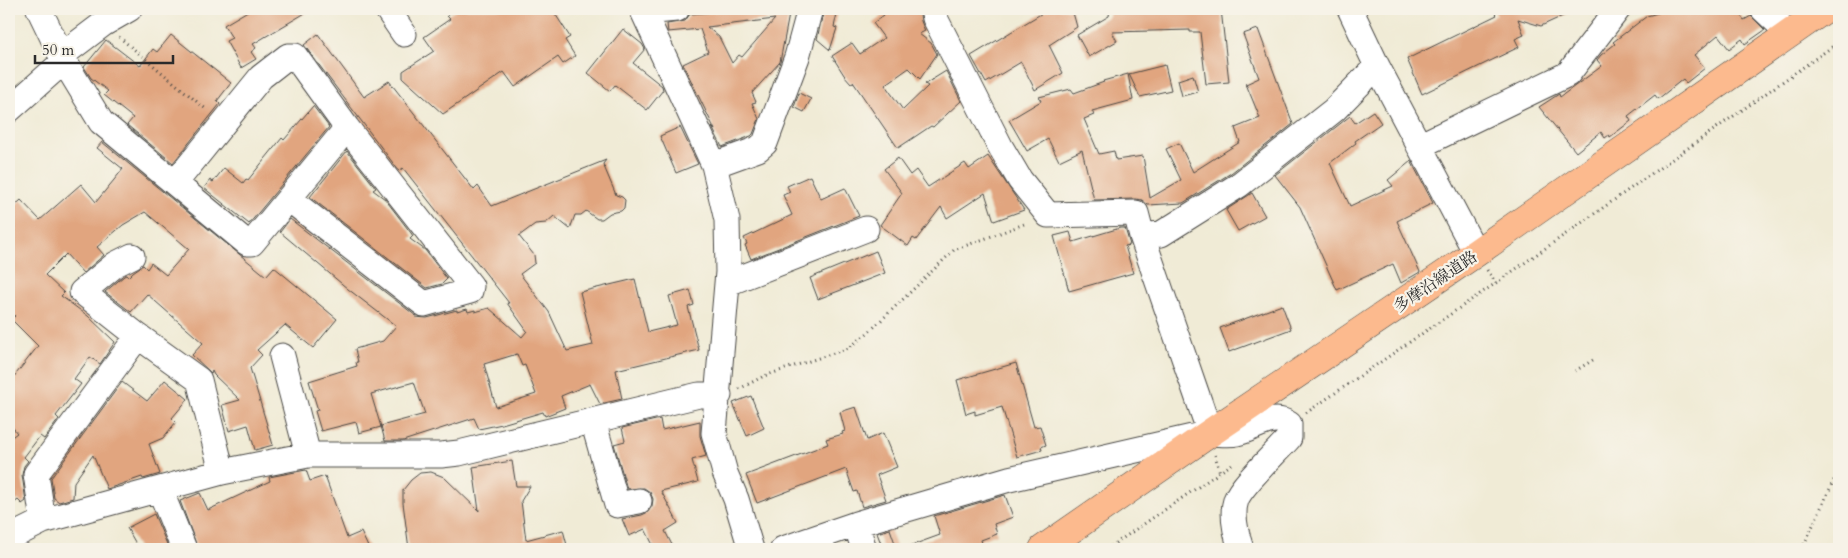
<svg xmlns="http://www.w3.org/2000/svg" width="1848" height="558" font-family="Cardo,'Noto Serif JP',serif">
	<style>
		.building { fill: #e1a57f; fill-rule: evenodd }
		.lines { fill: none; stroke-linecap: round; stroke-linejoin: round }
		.minor-casing { stroke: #494845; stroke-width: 27 }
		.major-casing { stroke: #494845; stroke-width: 29 }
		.path { stroke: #494845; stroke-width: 3; stroke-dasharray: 1 4; stroke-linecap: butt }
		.minor { stroke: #fff; stroke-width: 25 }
		.major { stroke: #fcba8e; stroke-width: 28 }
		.labels { text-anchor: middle; stroke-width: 4.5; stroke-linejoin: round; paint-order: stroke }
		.street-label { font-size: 16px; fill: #2b2b2b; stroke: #f7f3e8 }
	</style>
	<rect width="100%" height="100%" fill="#f7f3e8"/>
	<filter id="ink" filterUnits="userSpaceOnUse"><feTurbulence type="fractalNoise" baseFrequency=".02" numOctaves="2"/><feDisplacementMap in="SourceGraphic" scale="10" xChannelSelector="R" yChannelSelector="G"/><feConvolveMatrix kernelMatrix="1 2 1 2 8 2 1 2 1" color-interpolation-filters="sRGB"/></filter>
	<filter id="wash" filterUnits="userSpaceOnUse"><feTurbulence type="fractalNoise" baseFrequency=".0096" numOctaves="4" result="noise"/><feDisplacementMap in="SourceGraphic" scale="20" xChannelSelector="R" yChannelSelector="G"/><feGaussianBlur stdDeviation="1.12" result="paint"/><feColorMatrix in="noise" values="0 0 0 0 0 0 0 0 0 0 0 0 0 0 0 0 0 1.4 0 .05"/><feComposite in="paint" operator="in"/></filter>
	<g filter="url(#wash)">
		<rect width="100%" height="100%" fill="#f0ebd6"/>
		<g id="blocks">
			<path class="building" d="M251 9H312L253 44 256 48 251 52 256 59 241 68 226 41 232 38 224 25Z
				M457 9H552L570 37 565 40 575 56 563 64 558 57 515 87 504 72 443 114 403 78V71L434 51 424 37 450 19 447 16Z
				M716 9H777V17L784 9H790L780 62 752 93 756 102 752 103 759 119 753 134 751 136 722 147 712 127 715 130 683 64 708 52 700 29 668 32 667 24 685 21 690 14 716 12ZM775 19 742 57 739 55 732 63 719 37 707 27Z
				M824 9H838L834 27 837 28 830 50 817 39Z
				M880 9H919L921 21 925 31 919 34 931 43 937 54 920 79 909 68 885 85 903 110 928 86 925 84 946 71 961 101 933 127 931 126 898 148 853 82 851 83 844 75 832 56 852 43 860 54 884 38 873 23 884 15Z
				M1049 9H1072L1077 27 1049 45 1063 73 1035 90 1021 62 986 83 971 56Z
				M1110 9H1221L1229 82 1206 84 1200 32H1190V30L1112 32 1117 41 1089 57 1077 35 1109 16Z
				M1495 9H1578L1541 26 1518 19 1524 35 1515 39 1519 47 1422 94 1407 59 1497 15 1495 13Z
				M1672 9H1736L1744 20 1751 16 1765 30 1745 44 1742 39 1729 49 1718 35 1694 55 1705 68 1686 83 1683 79 1658 99 1655 95 1628 116 1631 121 1610 137 1609 135 1605 138 1601 132 1576 152 1539 107 1559 94 1560 97 1602 66 1597 60 1601 55 1615 44 1613 42 1647 16Z
				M623 29 642 44 645 49 633 63 662 86 663 90 647 110 615 85 610 91 588 73Z
				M1258 29 1293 124 1231 173 1183 203 1148 205 1142 200 1136 199 1094 200 1082 150 1059 161 1048 139 1027 151 1009 120 1041 101 1039 97 1071 89 1074 93 1104 82 1103 81 1128 74 1133 100 1092 111 1094 115 1084 119 1099 154 1114 151 1116 160 1143 156 1150 198 1181 180 1166 149 1179 143 1193 172 1240 142 1235 128 1260 118 1246 84 1259 78 1243 34Z
				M318 34 364 97 389 81 474 190 478 186 492 206 606 160 603 164 616 195 622 197 625 200 624 208 621 211 610 213 602 219H597L586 211 581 215H575L570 229 554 216 546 223 535 224 519 236 534 255 535 263 520 274 549 312 567 351 593 345 580 292 635 279 648 332 677 325 669 296 690 290 694 305 688 307 699 350 616 370 622 399 600 404 590 384 561 396 565 408 545 416 543 412 502 424 479 429 474 418 403 441H385L381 426 425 414 414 382 371 394 381 427 359 433 356 422 321 431 315 411 318 410 309 381 357 366 356 362H358L355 349 383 341 396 326 348 289 280 232 290 219 416 316 415 317 427 318 457 310V312L467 309 468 312 475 310V312L489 308 522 337 527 331 507 303H509L403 168 399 171 304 45ZM517 354 522 366 525 365 536 394 496 407 484 364Z
				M171 35 231 83 217 101 220 104 173 163 127 125 133 118 104 95 108 91 91 78 84 67 106 40 140 66 153 49 157 52Z
				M1165 65 1171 90 1140 97 1129 74Z
				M1193 75 1198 92 1182 96 1178 80Z
				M799 93 811 99 804 112 794 107Z
				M313 106 329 127 249 224 204 188 210 180 213 182 224 168 243 183 246 179 248 180 282 138 284 140Z
				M1373 111 1381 123 1355 141 1356 143 1330 163 1350 206 1393 186 1388 180 1411 161 1433 203 1397 221 1420 272 1401 283 1393 264 1337 290 1300 207 1275 175 1350 116 1355 123Z
				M680 127 698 164 676 173 660 136Z
				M102 142 266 276 274 267 337 319 313 348 285 325 257 350 262 355 250 368 273 445 255 450 248 425 229 431 222 405 240 400 214 375 212 371 211 373 192 355 203 343 147 294 131 312 105 292 124 276 126 275 128 277 133 272 143 265 147 269 151 263 166 275 189 249 145 212 123 225 97 247 104 255 83 273 66 254 45 275 64 293 61 296 88 316 115 342 100 364 90 357 74 379 81 384 56 416 59 419 44 439 40 436 24 457 28 461 24 466 22 475 26 501 22 504 18 500 9 507V439L17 433 9 423V383L38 346 11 319 15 316 9 310V211L21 200 40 220 81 184 96 202 123 169 97 148Z
				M347 151 376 188 373 190 385 199 411 233 413 236 410 239 425 250 447 279 442 284 427 288 310 197Z
				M988 156 1024 210 994 221 985 193 947 218 941 207 916 240 913 238 908 246 880 225 902 193 884 169 898 158 910 175 916 170 928 187 965 163 969 169Z
				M810 176 821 199 845 188 859 216 751 259 745 245 747 244 744 238 792 215 783 195 790 192 787 186Z
				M1252 193 1265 216 1238 231 1226 210Z
				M1120 228H1125L1130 245 1125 246 1133 273 1069 291 1054 236 1070 232 1073 242Z
				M876 251 885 273 818 299 810 278Z
				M1282 305 1291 329 1229 352 1220 328Z
				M1016 363 1034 427 1040 426 1046 445 1041 447 1042 450 1017 457 1002 407 975 415V411L966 414 957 380Z
				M165 380 188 399 172 418 176 422 163 438 149 444 160 474 143 479 142 477 107 489 93 455 74 482 73 498 59 502 54 498 51 478 122 382 147 401Z
				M751 396 764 428 747 436 733 403Z
				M856 407 867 440 883 433 897 467 877 475 886 500 862 507 857 491 854 492 846 469 757 503 746 475 828 444 826 439 843 434 842 432 845 431 840 412Z
				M660 419 662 430 700 421V436L706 456 692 460 698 482 661 491 678 523 665 531 674 549H655L645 529 629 536 622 519 642 515 648 512 652 506 653 499 650 492 644 488 627 489 614 444 625 441 622 428Z
				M512 461 516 486H530L521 501 526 540 563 530 568 549H409L403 503V490L411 480 420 473 431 472 444 477 479 511 473 467Z
				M306 470 310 481 325 476 347 538 361 532 369 549H198L180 501 200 493 208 510 270 481 269 477Z
				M1005 495 1013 517 994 524 997 534 981 540 984 549H908L907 547 940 535 934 516Z
				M154 514 169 549H139L127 528Z
				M890 529 897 549H883L877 533Z"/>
		</g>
	</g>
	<g filter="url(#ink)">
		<use href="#blocks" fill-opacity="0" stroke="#494845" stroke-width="1"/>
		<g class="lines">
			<defs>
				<path id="minor" d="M39 9 64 61 101 122 247 243H252L347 128
					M387 9 404 34
					M642 9 714 165 727 220 728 272 714 433 725 473 736 499 751 549
					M933 9 935 18 1000 146 1020 180 1048 215 1136 213 1142 236 1210 433
					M1350 9 1377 66 1476 253
					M1763 9 1790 34
					M644 12 677 9
					M62 55 103 24 129 9
					M9 110 64 61
					M1419 146 1568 74 1618 9
					M714 165 758 149 765 143 797 57 810 9
					M175 183 261 77 288 56H295L347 128 471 286 470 291 424 304 289 199
					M1142 236 1161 234 1239 185 1334 110 1377 66
					M132 256 116 264 82 292 138 336 199 380 222 472
					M728 283 866 229
					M282 356 308 455
					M593 421 617 505 639 501
					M160 490 184 549
					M43 521 36 474 138 336
					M856 524 864 549
					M9 538 43 521 222 472 308 455H441L459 453 699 395H719
					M783 549 856 524 1009 479 1210 433C1218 433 1229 435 1237 433 1254 430 1272 412 1289 424V438C1277 452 1241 485 1236 500 1231 515 1236 534 1241 549"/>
				<path id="major" d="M1043 549 1210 433 1476 253 1825 9"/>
			</defs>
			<use href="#minor" class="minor-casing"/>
			<use href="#major" class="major-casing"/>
			<path class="path" d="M119 37 207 110
				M1487 270 1496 283
				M1575 371 1593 360
				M739 389 764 376 849 348 870 331 954 250 1027 223
				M1306 413 1496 283 1839 42
				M1215 455 1220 473
				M1107 549 1235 462
				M1802 549 1839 469"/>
			<use href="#minor" class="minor"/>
			<use href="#major" class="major"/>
		</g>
	</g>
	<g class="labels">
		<g class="street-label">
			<text transform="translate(1435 281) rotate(-34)" y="6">多摩沿線道路</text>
		</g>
	</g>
	<rect width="1848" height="558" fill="none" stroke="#f7f3e8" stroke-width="30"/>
	<path d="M35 55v8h138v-8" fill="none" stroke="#2b2b2b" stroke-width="2.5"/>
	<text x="42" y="55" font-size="15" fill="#2b2b2b" stroke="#f7f3e8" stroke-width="4" paint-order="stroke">50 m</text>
</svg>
